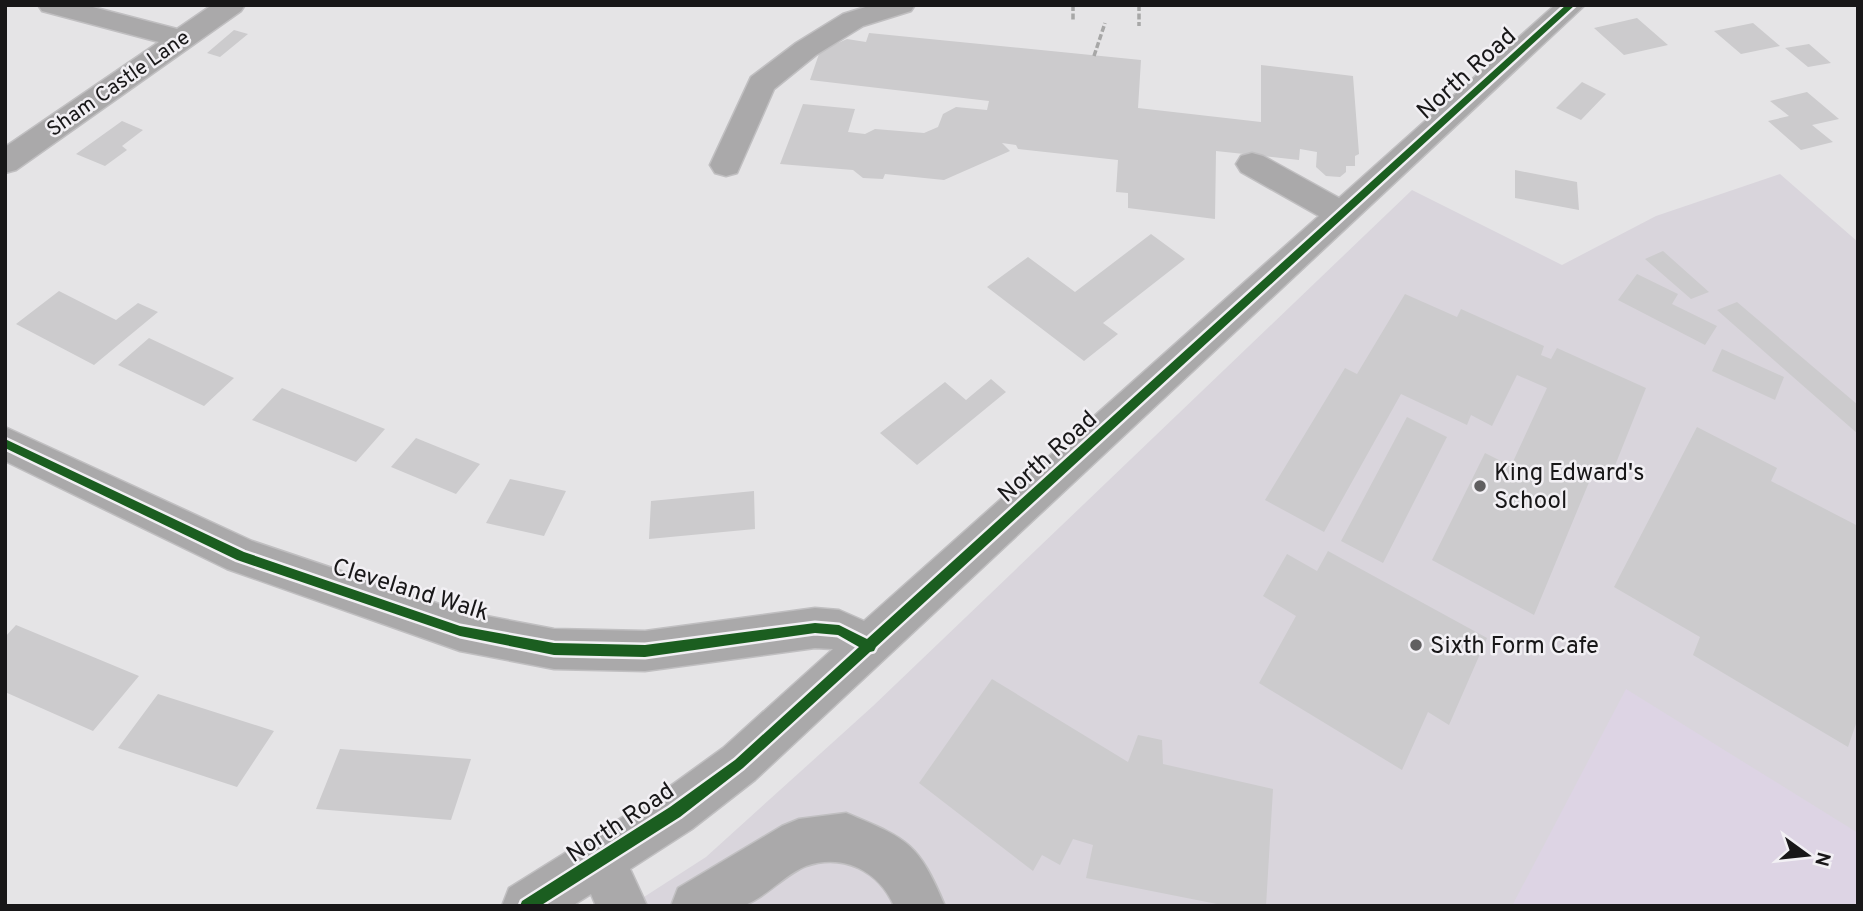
<svg xmlns="http://www.w3.org/2000/svg" width="1863" height="911" font-family="Overpass,sans-serif">
	<style>
		.built { fill: #d9d5dc }
		.green { fill: #ddd4e4 }
		.building { fill: #cccbcd }
		.lines { fill: none; stroke-linecap: round; stroke-linejoin: round }
		.minor-casing { stroke: #c0bfc1; stroke-width: 3 }
		.path { stroke: #a7a7a7; stroke-width: 3.5; stroke-dasharray: 6 2.5; stroke-linecap: butt }
		.minor { fill: #aaa9aa; fill-rule: evenodd }
		.cycleway-casing { stroke: #f2f0f4; stroke-width: 5 }
		.cycleway { fill: #1b5e20; fill-rule: evenodd }
		.poi-dot { fill: #605f60; stroke: #f2f0f4; stroke-width: 2.5 }
		.labels { text-anchor: middle; stroke-width: 5; stroke-linejoin: round; paint-order: stroke }
		.far-street-label { font-size: 21px; fill: #181718; stroke: #f2f0f4 }
		.street-label { font-size: 24px; fill: #181718; stroke: #f2f0f4 }
		.poi-label { font-size: 24px; fill: #181718; stroke: #f2f0f4; text-anchor: start }
	</style>
	<rect width="100%" height="100%" fill="#e5e4e6"/>
	<path class="built" d="M1780 174 1858 242V906H630L706 857 873 706 1412 190 1562 265 1656 216Z"/>
	<path class="green" d="M1626 689 1858 833V906H1512Z"/>
	<path class="building" d="M1637 18 1668 45 1624 55 1594 28Z
		M1753 23 1780 46 1741 54 1714 31Z
		M234 30 248 34 220 57 207 53Z
		M869 33 1141 60 1138 108 1261 122V65L1353 76 1359 154 1355 156V166H1346V172L1340 177 1326 176 1316 167 1317 152 1300 149 1299 160 1216 151 1215 219 1128 208V193L1116 192 1118 160 1018 149 1016 145 1002 143 1010 151 944 180 885 174 883 179 863 178 853 170 780 164 803 104 855 109 848 132 865 134 875 129 924 133 938 127 943 114 956 107 987 110 989 101 810 80 820 51 847 39 866 42Z
		M1809 44 1831 63 1808 67 1785 48Z
		M1582 82 1606 94 1581 120 1556 108Z
		M1807 92 1839 119 1812 125 1833 142 1801 150 1768 121 1789 116 1770 101Z
		M122 121 143 130 122 146 127 150 105 166 76 154Z
		M1515 170 1577 182 1579 210 1515 198Z
		M1151 234 1185 259 1103 323 1118 334 1084 361 987 287 1028 257 1075 292Z
		M1663 251 1709 292 1691 299 1645 259Z
		M1637 274 1678 294 1672 304 1717 326 1705 345 1618 300Z
		M59 291 116 320 138 303 158 312 94 365 16 324Z
		M1405 294 1457 317 1461 309 1544 346 1541 355 1551 359 1557 348 1646 388 1608 483 1592 475 1534 615 1432 560 1485 453 1511 466 1547 388 1517 375 1492 426 1471 415 1467 425 1401 394 1324 532 1265 500 1345 368 1357 374Z
		M1737 302 1858 405V434L1717 310Z
		M149 338 234 378 204 406 118 365Z
		M1722 349 1784 377 1775 400 1712 371Z
		M991 379 1006 392 917 465 880 433 945 382 966 400Z
		M282 388 385 429 356 462 252 420Z
		M1407 417 1447 437 1383 563 1341 541Z
		M1697 427 1777 468 1771 481 1858 526V718L1848 747 1693 655 1700 637 1614 587Z
		M416 438 480 464 456 494 391 467Z
		M510 479 566 491 544 536 486 523Z
		M754 491 755 529 649 539 651 501Z
		M1328 551 1487 638 1449 725 1428 712 1402 770 1259 683 1296 616 1263 596 1287 554 1317 571Z
		M16 625 139 676 93 731 5 692V637Z
		M992 679 1128 762 1138 735 1162 740 1163 764 1273 789 1266 906H1227L1086 878 1093 845 1073 839 1060 865 1042 855 1033 871 919 783Z
		M158 694 274 731 237 787 118 748Z
		M340 749 471 759 451 820 316 809Z"/>
	<g class="lines">
		<defs>
			<path id="minor" d="M38 5H85L177 29 212 5H245L241 11 16 170 5 173V147L159 42 42 11Z
				M872 5H915L911 11 863 26 816 55 774 89 737 173 726 176 715 173 710 165 751 77 796 43 843 14Z
				M1555 5H1585L755 780 692 829 630 869 647 906H596L591 894 572 906H502L509 888 658 795 723 748 833 649 815 648 645 671 554 669 460 651 227 569 5 461V427L252 541 460 611 554 629 645 631 815 608 839 610 864 621 1319 216 1241 172 1236 164 1241 156 1252 153 1263 156 1339 198Z
				M846 813C908 839 918 842 945 906H894C879 871 843 853 806 866 785 874 763 900 742 906 726 910 689 906 671 906L678 888 782 826 799 819Z"/>
		</defs>
		<use href="#minor" class="minor-casing"/>
		<path class="path" d="M1073 5V21
			M1139 5V26
			M1094 56 1105 23"/>
		<use href="#minor" class="minor"/>
		<defs>
			<path id="cycleway" d="M1566 5H1575L876 647 874 651 870 652 743 768 680 817 540 906H520L522 901 670 807 735 760 859 647 838 635 815 633 645 657 554 655 460 636 237 560 5 448V439L244 552 460 626 554 643 645 645 815 623 839 625 867 639Z"/>
		</defs>
		<use href="#cycleway" class="cycleway-casing"/>
		<use href="#cycleway" class="cycleway"/>
	</g>
	<g class="poi-dot">
		<circle cx="1480" cy="486" r="7"/>
		<circle cx="1416" cy="645" r="7"/>
	</g>
	<g class="labels">
		<g class="far-street-label">
			<text transform="translate(118 83) rotate(-35)" y="7">Sham Castle Lane</text>
		</g>
		<g class="street-label">
			<text transform="translate(1466 73) rotate(-42)" y="8">North Road</text>
			<text transform="translate(1047 456) rotate(-42)" y="8">North Road</text>
			<text transform="translate(411 589) rotate(17)" y="8">Cleveland Walk</text>
			<text transform="translate(620 822) rotate(-34)" y="8">North Road</text>
		</g>
		<g class="poi-label">
			<text x="1494" y="480">King Edward's<tspan x="1494" dy="28">School</tspan></text>
			<text x="1430" y="653">Sixth Form Cafe</text>
		</g>
	</g>
	<rect width="1863" height="911" fill="none" stroke="#181718" stroke-width="14"/>
	<g transform="translate(1807 855) rotate(105)" stroke="#f2f0f4" stroke-width="5" paint-order="stroke">
	<path d="M0-5L12 26L0 18L-12 26Z" fill="#181718"/>
	<text y="-10" font-size="19" font-weight="bold" text-anchor="middle" fill="#181718">N</text>
	</g>
</svg>
